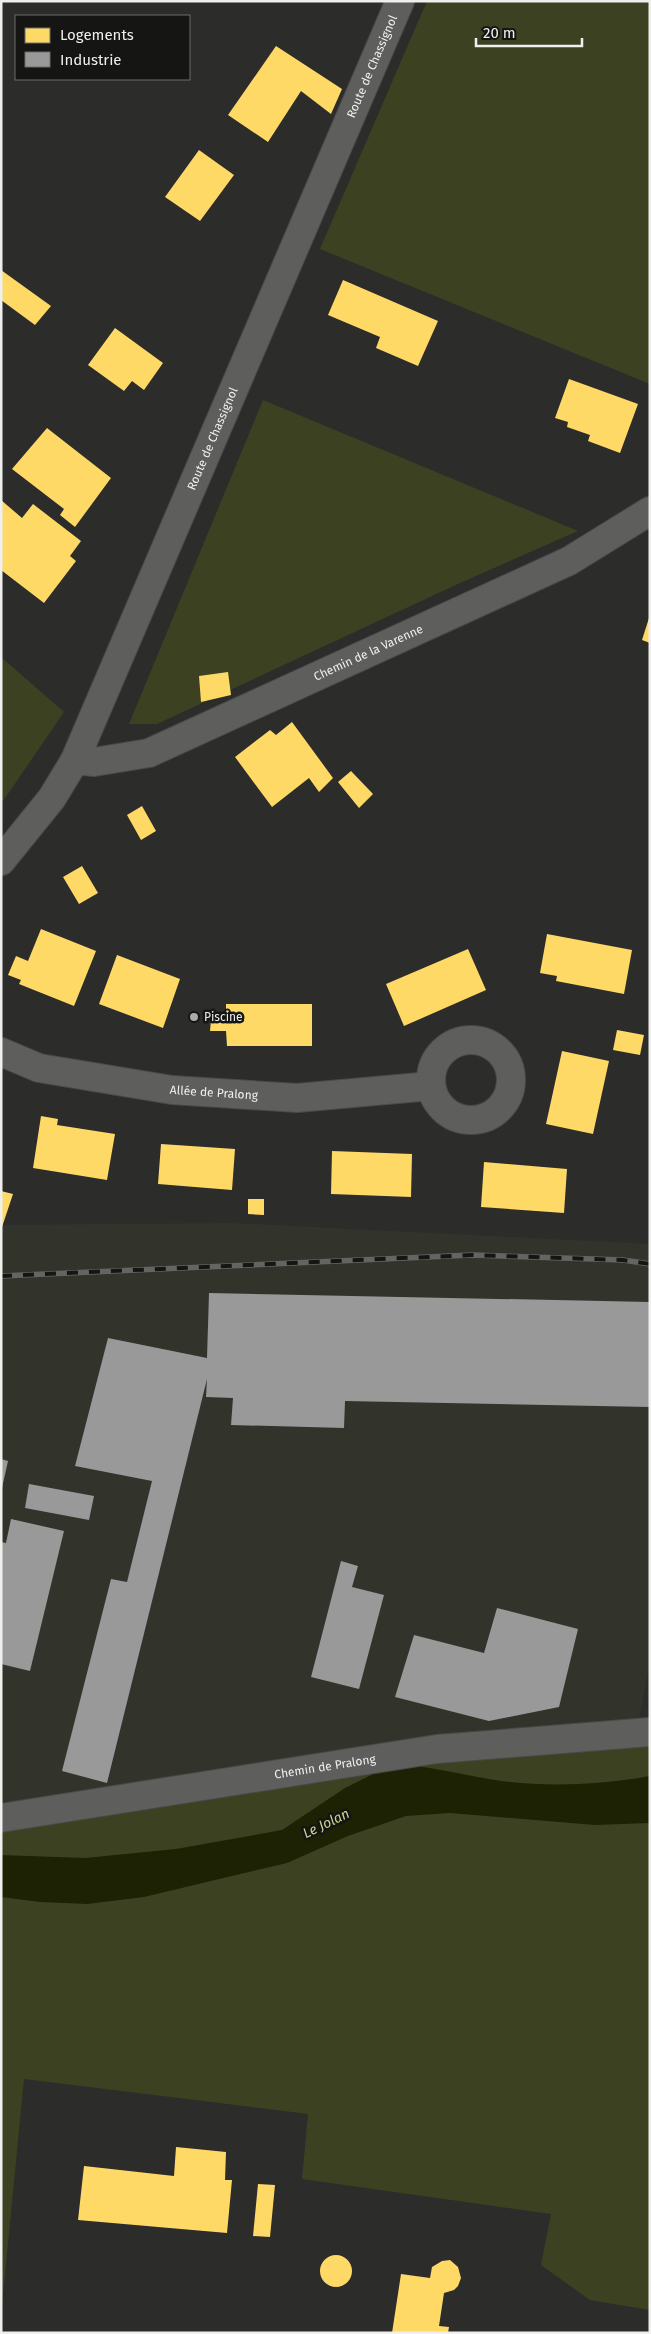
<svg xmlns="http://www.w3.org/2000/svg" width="651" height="2334" font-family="'Fira Sans',sans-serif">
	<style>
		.built { fill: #32342b }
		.green { fill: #3c4221 }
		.water { fill: #1d2205 }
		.homes { fill: #ffd966 }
		.industry { fill: #999 }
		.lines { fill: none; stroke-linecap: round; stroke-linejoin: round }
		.street-casing { stroke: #494948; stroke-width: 30 }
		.street { stroke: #5e5e5d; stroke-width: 28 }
		.rail-casing { stroke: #646563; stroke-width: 5.5 }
		.rail { stroke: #151514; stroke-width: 4; stroke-dasharray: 11; stroke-linecap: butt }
		.poi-dot { fill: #ababaa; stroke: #151514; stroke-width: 2 }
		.labels { text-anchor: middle; stroke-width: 5; stroke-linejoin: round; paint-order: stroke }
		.street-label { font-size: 12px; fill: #eff0ee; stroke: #151514 }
		.poi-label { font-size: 12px; fill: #eff0ee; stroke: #151514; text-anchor: start }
		.water-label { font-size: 14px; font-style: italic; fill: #c9d58e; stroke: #151514 }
	</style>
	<rect width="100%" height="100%" fill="#2c2c2b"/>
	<path class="built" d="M233 1223 650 1244V1663L634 1744 448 1762 1 1831V1225Z"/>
	<path class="green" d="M427 1H650V384L320 249Z
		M263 400 578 531 460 583 157 724H129Z
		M1 657 64 712 3 801 1 799Z
		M650 1744V2310L590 2300 541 2265 551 2214 302 2179 308 2114 24 2079 1 2315V1831L448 1762Z"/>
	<path class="water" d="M418 1766C445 1770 473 1777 501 1781 550 1787 601 1785 650 1776V1823L595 1825 450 1813 406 1816 348 1836 287 1863 144 1897 87 1904 40 1902 1 1897V1855L85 1858 176 1849 282 1830 345 1788 375 1773Z"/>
	<path class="homes" d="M276 46 342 89 331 114 301 91 268 142 228 115Z
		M199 150 234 175 200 221 165 197Z
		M1 270 51 306 35 325 1 300Z
		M343 280 438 321 418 366 376 348 380 337 328 315Z
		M115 328 163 363 144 390 132 381 124 391 88 365Z
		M569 379 638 404 620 453 588 441 590 435 567 427 568 422 555 418Z
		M47 428 111 478 75 527 60 515 64 509 12 469Z
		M1 500 22 518 33 504 81 541 70 556 76 561 44 603 1 570Z
		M649 618H650V643L642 640Z
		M228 672 231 695 201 702 199 676Z
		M292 722 333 778 319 792 309 778 272 807 235 757 270 730 276 735Z
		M351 771 373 794 359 808 338 782Z
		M142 806 156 831 141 840 127 815Z
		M82 866 98 893 79 904 63 877Z
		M41 929 96 951 74 1006 19 984 21 980 8 975 16 956 28 961Z
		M547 934 632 950 624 994 556 981 557 976 540 973Z
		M468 949 486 990 404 1026 386 984Z
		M117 955 180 979 163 1028 99 1004Z
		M226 1004H312V1046H227L226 1031H210L211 1020 226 1021Z
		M617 1030 644 1035 640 1055 613 1050Z
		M562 1051 609 1061 593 1134 546 1124Z
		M41 1116 58 1119 57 1125 115 1134 107 1180 33 1168Z
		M161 1144 235 1149 232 1190 158 1184Z
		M332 1151 412 1154 411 1197 331 1194Z
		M484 1162 567 1169 564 1213 481 1207Z
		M1 1191 13 1194 2 1227H1Z
		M248 1199H264V1215L248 1214Z
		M176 2147 226 2152 225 2180H232L227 2233 78 2220 84 2166 174 2176Z
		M258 2184 275 2185 270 2237 253 2236Z
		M320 2271a16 16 0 1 1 32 0a16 16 0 1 1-32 0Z
		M450 2260 458 2267 461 2278 458 2286 454 2290 444 2293 439 2326 449 2327 448 2333H392L401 2274 430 2278 432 2267 442 2261Z"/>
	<path class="industry" d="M209 1293 650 1302V1407L345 1401 344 1428 231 1425 233 1398 206 1397 207 1379 107 1783 62 1771 111 1579 127 1582 152 1481 75 1466 108 1338 207 1358Z
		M1 1459 8 1461 2 1488 1 1487Z
		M29 1484 94 1496 89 1520 25 1508Z
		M11 1519 64 1531 30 1671 1 1664V1542L6 1543Z
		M341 1561 358 1566 352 1587 384 1595 359 1689 311 1677Z
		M497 1608 578 1629 559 1707 489 1721 395 1697 414 1635 484 1653Z"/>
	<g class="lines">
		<defs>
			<g id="street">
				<path id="s1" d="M75 760 94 762 149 753 569 561 650 511"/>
				<path id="s2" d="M1 861 52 798 75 760 400 1"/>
				<circle cx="471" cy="1080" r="40"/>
				<path id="s3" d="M1 1052 39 1068 172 1090 297 1098 431 1086"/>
				<path id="s4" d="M1 1818 437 1749 650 1732"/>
			</g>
		</defs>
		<use href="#street" class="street-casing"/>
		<use href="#street" class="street"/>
		<defs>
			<path id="rail" d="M1 1276 472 1255 623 1260 650 1264"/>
		</defs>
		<use href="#rail" class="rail-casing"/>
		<use href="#rail" class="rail"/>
	</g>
	<circle class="poi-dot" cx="194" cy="1017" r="5"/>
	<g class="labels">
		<g class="street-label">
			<text dy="4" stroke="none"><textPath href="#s2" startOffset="880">Route de Chassignol</textPath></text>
			<text dy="4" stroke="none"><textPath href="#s2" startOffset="475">Route de Chassignol</textPath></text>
			<text dy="4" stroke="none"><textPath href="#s1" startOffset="316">Chemin de la Varenne</textPath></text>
			<text dy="4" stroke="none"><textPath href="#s3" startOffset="218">Allée de Pralong</textPath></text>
			<text dy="4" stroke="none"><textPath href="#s4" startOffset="328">Chemin de Pralong</textPath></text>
		</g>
		<g class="poi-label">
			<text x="204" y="1021">Piscine</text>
		</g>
		<g class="water-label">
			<text transform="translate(326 1823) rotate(-26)" y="5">Le Jolan</text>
		</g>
	</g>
	<rect width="651" height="2334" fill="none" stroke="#eff0ee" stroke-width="5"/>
	<rect x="15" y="15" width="175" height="65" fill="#151514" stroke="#6c6d6b"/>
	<rect x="25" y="28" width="25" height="15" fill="#ffd966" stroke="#6c6d6b"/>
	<text x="60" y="40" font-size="15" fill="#eff0ee">Logements</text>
	<rect x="25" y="52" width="25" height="15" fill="#999999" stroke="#6c6d6b"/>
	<text x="60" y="65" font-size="15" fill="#eff0ee">Industrie</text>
	<path d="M476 38v8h106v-8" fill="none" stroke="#eff0ee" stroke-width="2.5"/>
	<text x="483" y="38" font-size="15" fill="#eff0ee" stroke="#151514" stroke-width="4" paint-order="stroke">20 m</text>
</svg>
